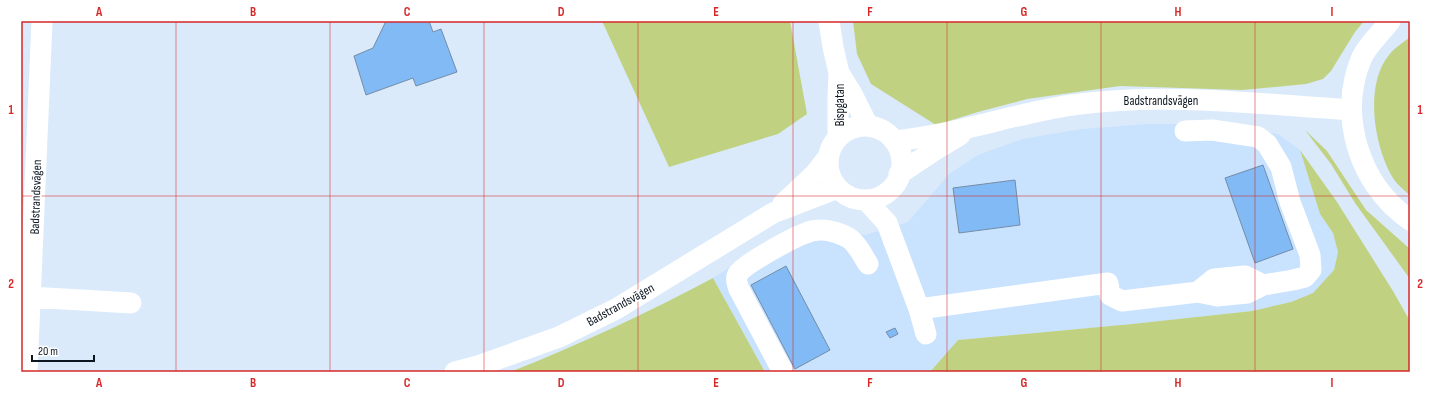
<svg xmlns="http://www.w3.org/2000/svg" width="1431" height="393" font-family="'Sofia Sans Condensed',sans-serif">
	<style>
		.built { fill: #c9e2fe }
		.green { fill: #c0d282 }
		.building { fill: #82baf6; stroke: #748da7 }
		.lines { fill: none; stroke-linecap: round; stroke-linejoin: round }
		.minor { stroke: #fff; stroke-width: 21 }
		.grid { fill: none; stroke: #d62828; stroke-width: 1; stroke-opacity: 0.55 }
		.labels { text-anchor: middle; stroke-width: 3.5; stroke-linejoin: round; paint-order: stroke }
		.street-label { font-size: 13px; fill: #0d1620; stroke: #fff }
		.neatline { fill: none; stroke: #d62828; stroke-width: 1.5 }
		.grid-label { font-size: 13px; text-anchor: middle; font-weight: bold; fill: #d62828 }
	</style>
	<rect width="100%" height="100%" fill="#daeafb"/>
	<path class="built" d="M1148 124H1209L1248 128 1278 134 1300 150 1320 214 1333 233 1338 252 1334 270 1313 293 1291 302 1252 311 1132 324 958 340 930 372H765L713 278 767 244 818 221 865 235 908 222 949 174 978 155 1022 139 1082 129Z"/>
	<path class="green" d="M602 21H790L807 114 778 134 669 167Z
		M853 21H1364L1355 32 1331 71 1323 79 1306 84 1242 90 1120 86 1027 99 978 112 936 125 871 84 857 54Z
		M1410 37V196C1405 190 1397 185 1393 178 1374 147 1364 85 1389 55 1394 48 1403 43 1410 37Z
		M1305 130 1327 151 1366 210 1410 249V279L1355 203 1331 164Z
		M1300 150 1337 202 1393 291 1410 321V372H930L958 340 1132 324 1252 311 1291 302 1313 293 1334 270 1338 252 1333 233 1320 214Z
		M713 278 765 372H510C579 345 647 313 713 278Z"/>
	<path class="building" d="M386 21H429L433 32 441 29 457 72 416 86 413 78 366 95 354 56 373 48Z
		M1263 165 1293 249 1255 263 1225 178Z
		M1015 180 1020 225 959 233 953 188Z
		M786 266 830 350 795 369 751 285Z
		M895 328 898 334 890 338 886 332Z"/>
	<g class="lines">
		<path class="minor" d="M829 21 833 47 839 73 838 97V137
			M1390 21C1381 33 1369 43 1362 57 1337 115 1359 185 1410 220
			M839 73 852 94 868 126
			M828 163a37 37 0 1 1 74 0a37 37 0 1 1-74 0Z
			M894 141C955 135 1012 114 1072 105 1165 92 1258 104 1351 110
			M899 174 935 150 960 135
			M866 200 887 223 919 309 926 334
			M783 204 815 174 829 156
			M1198 292 1214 279 1245 276 1263 285
			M30 297 131 303
			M919 309 1108 283 1110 295 1122 301 1198 292 1217 296 1247 293 1263 285 1293 280 1305 277 1311 270 1310 255 1290 202 1281 167 1267 144 1258 137 1212 130 1185 131
			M27 372 42 21
			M455 372 478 366 559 337 616 309 773 213 838 188
			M783 372 739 289C737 284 735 278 738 274 744 264 794 237 806 233 810 231 817 230 821 230 830 230 843 234 850 239 858 245 863 256 868 264"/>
	</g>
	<path class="grid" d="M176 21V372M330 21V372M484 21V372M638 21V372M793 21V372M947 21V372M1101 21V372M1255 21V372M21 196H1410"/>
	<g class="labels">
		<g class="street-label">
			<text x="1161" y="105">Badstrandsvägen</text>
			<text transform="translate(839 105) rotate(-90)" y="5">Bispgatan</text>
			<text transform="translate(35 197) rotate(-88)" y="5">Badstrandsvägen</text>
			<text transform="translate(620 304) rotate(-29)" y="5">Badstrandsvägen</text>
		</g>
	</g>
	<rect width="1431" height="393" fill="none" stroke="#ffffff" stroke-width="44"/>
	<path d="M32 355v6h62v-6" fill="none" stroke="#0d1620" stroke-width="2"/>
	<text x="38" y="355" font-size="12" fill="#0d1620" stroke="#ffffff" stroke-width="3" paint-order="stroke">20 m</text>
	<rect x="22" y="22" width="1387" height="349" class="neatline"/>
	<g class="grid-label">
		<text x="99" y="16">A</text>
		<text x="253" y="16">B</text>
		<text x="407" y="16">C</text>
		<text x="561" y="16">D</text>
		<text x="716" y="16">E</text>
		<text x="870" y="16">F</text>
		<text x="1024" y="16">G</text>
		<text x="1178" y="16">H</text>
		<text x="1332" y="16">I</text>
		<text x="11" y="114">1</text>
		<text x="1420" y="114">1</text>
		<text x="11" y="288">2</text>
		<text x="1420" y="288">2</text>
		<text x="99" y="387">A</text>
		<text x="253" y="387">B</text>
		<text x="407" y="387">C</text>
		<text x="561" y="387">D</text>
		<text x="716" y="387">E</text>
		<text x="870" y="387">F</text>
		<text x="1024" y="387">G</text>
		<text x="1178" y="387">H</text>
		<text x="1332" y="387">I</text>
	</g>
</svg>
